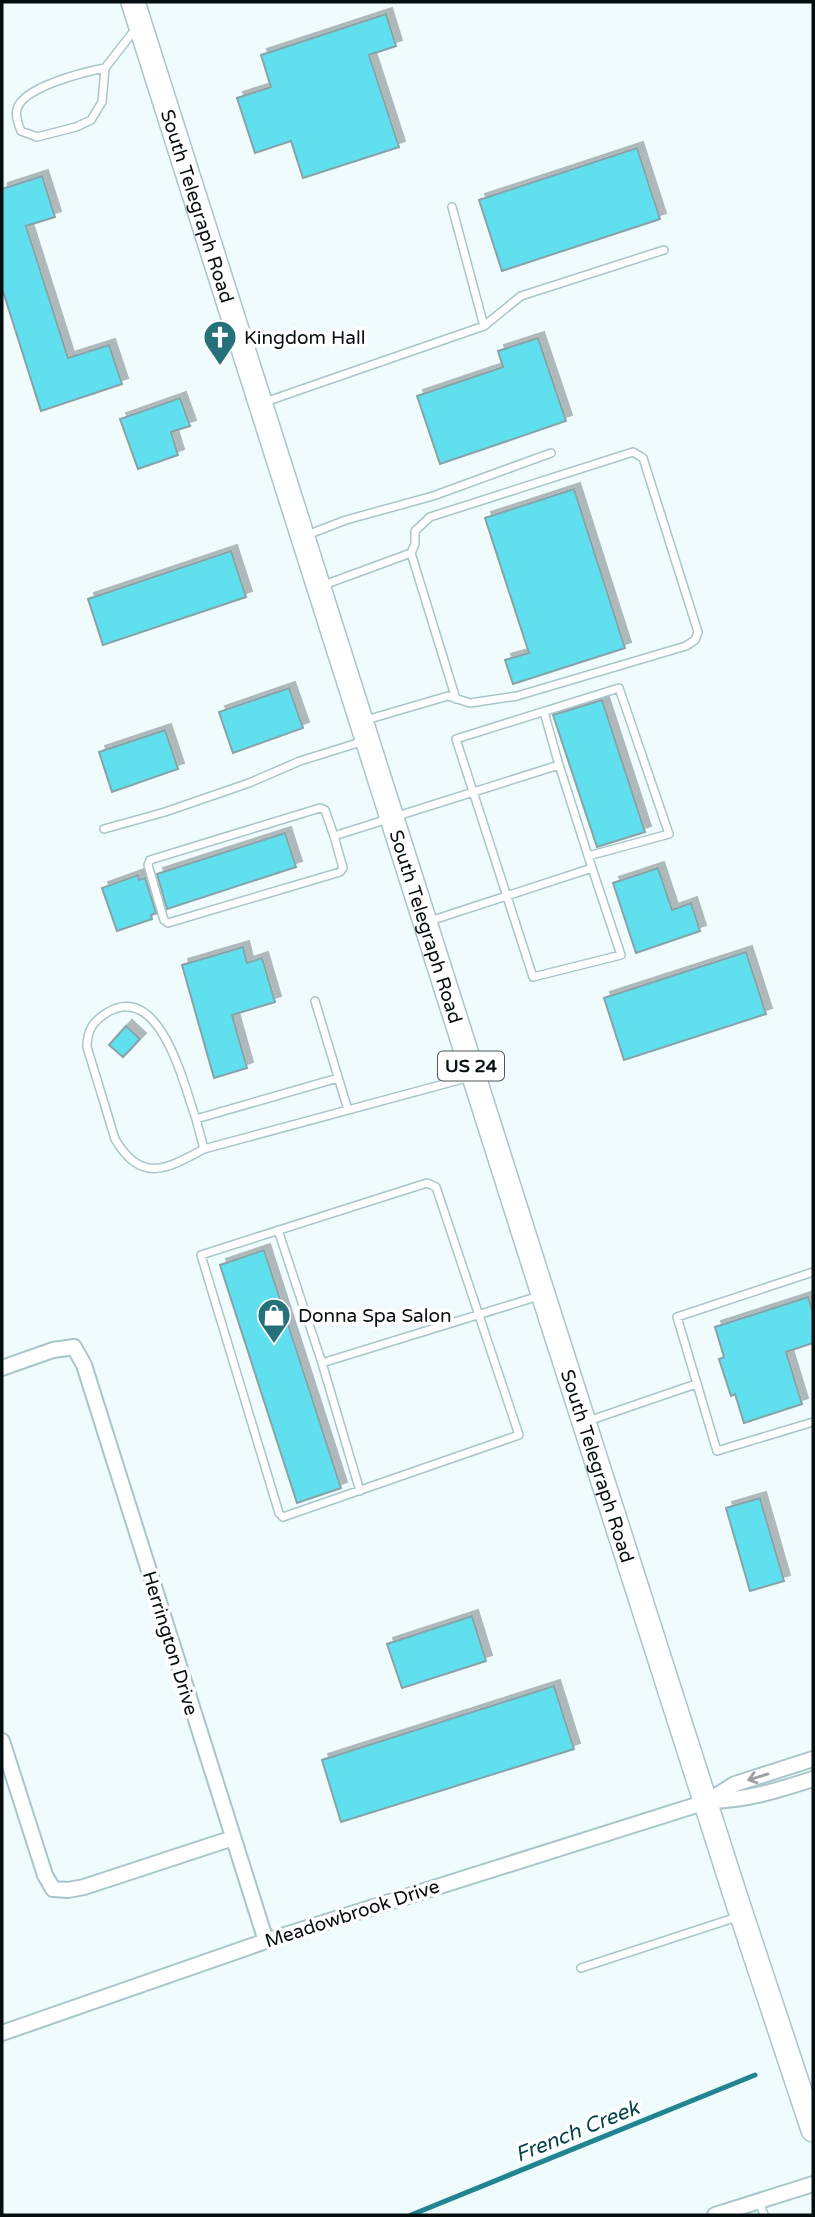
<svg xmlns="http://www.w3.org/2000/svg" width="815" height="2217" font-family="'Varela Round',sans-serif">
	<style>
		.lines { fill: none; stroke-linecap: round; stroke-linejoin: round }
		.stream { stroke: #228490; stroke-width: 5 }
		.building { fill: #61dfef; stroke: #87a3a7; stroke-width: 2; filter: url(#shadow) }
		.service-casing { stroke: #a8c6ca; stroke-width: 10 }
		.minor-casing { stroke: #a8c6ca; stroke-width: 18 }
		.primary-casing { stroke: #a8c6ca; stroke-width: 26 }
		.service { stroke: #fff; stroke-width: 7 }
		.minor { stroke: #fff; stroke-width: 14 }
		.primary { stroke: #fff; stroke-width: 23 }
		.oneway { stroke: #9b9f9f }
		.labels { text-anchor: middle; stroke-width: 7; stroke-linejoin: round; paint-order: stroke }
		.shield { fill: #fff; stroke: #505657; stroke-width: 2 }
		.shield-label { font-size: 18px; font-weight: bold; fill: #050e0f }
		.street-label { font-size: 19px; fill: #050e0f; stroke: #fff }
		.poi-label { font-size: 19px; fill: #050e0f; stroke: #fff; text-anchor: start }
		.water-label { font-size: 21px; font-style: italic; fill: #044248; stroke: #fff }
	</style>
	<defs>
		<filter id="shadow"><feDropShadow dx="6" dy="-6" stdDeviation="0" flood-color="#0004"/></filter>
	</defs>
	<rect width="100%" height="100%" fill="#effbfd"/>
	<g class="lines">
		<path class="stream" d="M411 2215 755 2075"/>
	</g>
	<path class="building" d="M386 14 396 46 369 55 399 147 303 178 291 141 255 153 237 98 271 87 261 55Z
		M637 148 660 219 502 271 479 200Z
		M42 176 55 217 26 226 68 358 109 345 122 384 41 411 2 288V189Z
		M538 338 566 421 440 464 417 396 503 367 498 351Z
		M180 398 190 426 171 432 178 455 138 469 120 419Z
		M574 489 625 648 513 684 505 660 529 653 485 518Z
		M231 551 246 597 103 645 88 599Z
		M289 688 303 728 233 753 219 712Z
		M602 700 645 832 597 847 553 715Z
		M165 730 178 769 112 792 99 752Z
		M285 833 296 867 167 909 157 874Z
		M658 868 672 910 691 903 700 931 636 953 613 883Z
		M138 875 139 880 145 878 156 913 151 915 152 919 117 931 102 888Z
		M243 947 247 963 262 958 275 1002 232 1015 247 1068 214 1078 182 965Z
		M746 952 766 1014 624 1060 604 998Z
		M126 1026 140 1039 123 1057 109 1045Z
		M264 1250 341 1488 297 1503 220 1265Z
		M808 1297 813 1313V1343L786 1352 802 1404 744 1423 735 1394 731 1396 719 1359 724 1357 715 1327Z
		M760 1498 784 1581 750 1591 726 1508Z
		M472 1616 486 1661 402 1688 387 1644Z
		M554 1686 574 1749 341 1822 322 1760Z"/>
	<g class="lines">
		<defs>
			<path id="service" d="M105 68C84 72 23 87 17 109 15 116 18 124 21 131L37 137 76 127 91 120 102 102 105 68 137 27
				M452 207 484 326
				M265 402 484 326 521 296 664 250
				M307 535 346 520 433 496 551 453
				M411 553 456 699
				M321 586 411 553 415 544V531L430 517 633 452 643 458 698 632 695 640 686 646 517 696 470 703 448 696 366 720
				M544 712 559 765
				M104 829 165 812 249 783 300 761 364 741
				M334 836 325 810 320 808 150 860 148 865 164 920 168 923 340 872 343 868 334 836 559 765 592 868 430 921
				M588 856 669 834 619 688 456 739 533 977 621 955 592 868
				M315 1001 348 1110
				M338 1078 196 1119 204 1149 470 1077
				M196 1119C184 1086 161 982 108 1012 93 1021 87 1030 87 1047L115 1139C141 1184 167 1169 204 1149
				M427 1183 436 1187 519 1435 283 1517 279 1513 201 1255Z
				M278 1230 322 1363 360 1491
				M813 1272 677 1317 717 1451 813 1422
				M322 1363 539 1296
				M588 1421 696 1384
				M581 1968 737 1917
				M759 2201 764 2215"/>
			<path id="minor" d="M2 1368 53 1350 74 1347 84 1365 266 1941
				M2 1741 45 1875 53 1889 68 1890 84 1887 233 1838
				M707 1801C744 1801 779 1790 813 1779
				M2 2033 266 1941 706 1802 735 1784 813 1759
				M715 2215 813 2184"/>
			<g id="primary">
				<path id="s1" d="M133 2 543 1294 738 1904 813 2130"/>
			</g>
		</defs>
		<use href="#service" class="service-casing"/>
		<use href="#minor" class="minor-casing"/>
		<use href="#primary" class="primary-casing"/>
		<use href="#service" class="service"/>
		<use href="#minor" class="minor"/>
		<use href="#primary" class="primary"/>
	</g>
	<defs><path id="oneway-shaft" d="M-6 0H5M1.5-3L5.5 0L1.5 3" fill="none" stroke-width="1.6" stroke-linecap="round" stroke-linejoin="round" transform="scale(1.75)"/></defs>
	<use class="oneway" href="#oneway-shaft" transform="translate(758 1777) rotate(163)"/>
	<defs>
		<symbol id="church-pin" viewBox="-11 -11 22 30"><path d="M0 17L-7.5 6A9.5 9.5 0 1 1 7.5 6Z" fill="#267079" stroke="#fff"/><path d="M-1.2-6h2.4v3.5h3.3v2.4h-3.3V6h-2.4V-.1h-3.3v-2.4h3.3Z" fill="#fff"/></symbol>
		<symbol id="shop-pin" viewBox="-11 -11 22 30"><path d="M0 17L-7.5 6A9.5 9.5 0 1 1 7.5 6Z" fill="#267079" stroke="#fff"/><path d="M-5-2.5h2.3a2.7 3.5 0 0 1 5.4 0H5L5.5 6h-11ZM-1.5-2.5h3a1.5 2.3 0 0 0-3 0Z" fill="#fff"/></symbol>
	</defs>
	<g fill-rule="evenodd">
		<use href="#church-pin" x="201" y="318" width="38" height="52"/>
		<use href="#shop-pin" x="255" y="1296" width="38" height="52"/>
	</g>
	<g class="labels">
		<rect class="shield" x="438" y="1051.5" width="66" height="29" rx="5"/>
		<g class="shield-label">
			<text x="471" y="1072">US 24</text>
		</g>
		<g class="street-label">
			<text dy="7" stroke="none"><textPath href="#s1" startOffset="214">South Telegraph Road</textPath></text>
			<text dy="7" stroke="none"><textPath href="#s1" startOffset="970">South Telegraph Road</textPath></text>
			<text dy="7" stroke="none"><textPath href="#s1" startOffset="1536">South Telegraph Road</textPath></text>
			<text transform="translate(171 1643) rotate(73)" y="7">Herrington Drive</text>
			<text transform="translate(352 1913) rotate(-18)" y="7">Meadowbrook Drive</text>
		</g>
		<g class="poi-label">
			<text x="244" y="344">Kingdom Hall</text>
			<text x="298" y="1322">Donna Spa Salon</text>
		</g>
		<g class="water-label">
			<text transform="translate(577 2131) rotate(-22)" y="7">French Creek</text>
		</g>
	</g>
	<rect width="815" height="2217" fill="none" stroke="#050e0f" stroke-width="7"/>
</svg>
